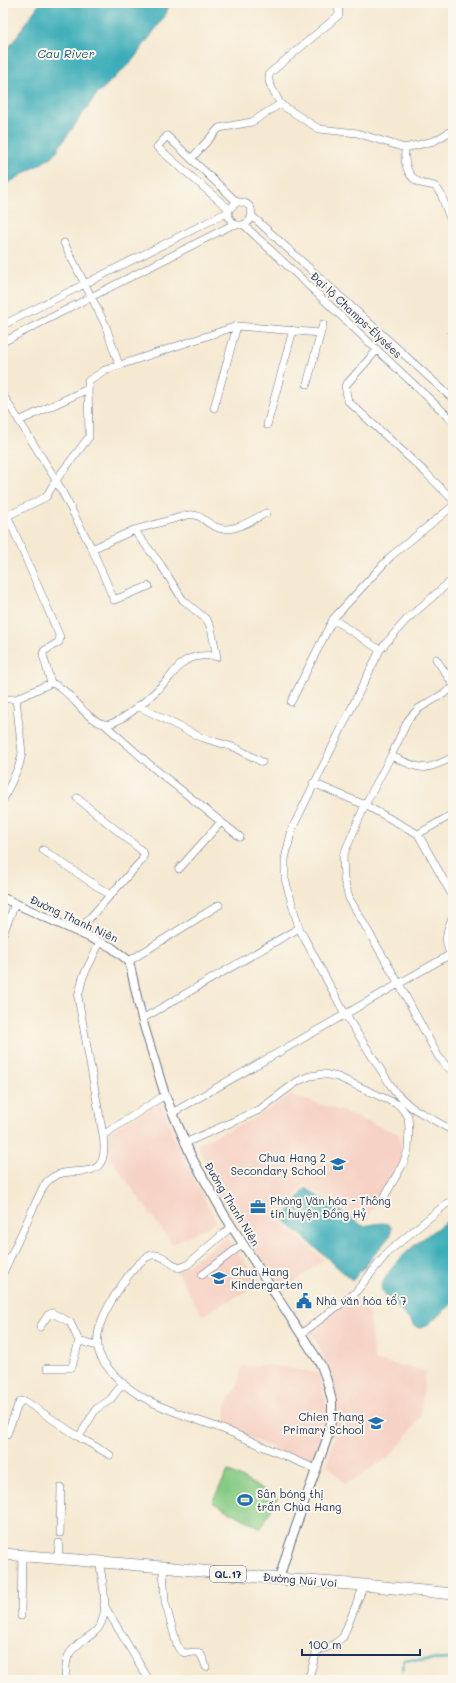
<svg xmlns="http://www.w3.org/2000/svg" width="456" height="1683" font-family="Mali,sans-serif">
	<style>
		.built { fill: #f6d2c4 }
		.green { fill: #86ca83; stroke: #507c70 }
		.water { fill: #3eaeb9; stroke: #2c6e8c }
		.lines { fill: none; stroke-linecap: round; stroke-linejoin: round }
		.stream { stroke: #3eaeb9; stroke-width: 2.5 }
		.minor-casing { stroke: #677087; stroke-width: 8 }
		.tertiary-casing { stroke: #677087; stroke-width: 10 }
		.primary-casing { stroke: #677087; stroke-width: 12 }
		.minor { stroke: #fff; stroke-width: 7 }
		.tertiary { stroke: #fff; stroke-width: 8 }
		.primary { stroke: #fff; stroke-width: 11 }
		.labels { text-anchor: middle; stroke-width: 4; stroke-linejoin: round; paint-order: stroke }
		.shield { fill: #fbf7ec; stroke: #5e6b89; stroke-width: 1 }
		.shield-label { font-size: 10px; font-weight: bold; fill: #1b2f5e }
		.street-label { font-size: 11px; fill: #1b2f5e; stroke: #fbf7ec }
		.poi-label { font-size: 11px; fill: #1b2f5e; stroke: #fbf7ec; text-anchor: start }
		.water-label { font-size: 12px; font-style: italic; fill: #275b7e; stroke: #fbf7ec }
	</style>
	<rect width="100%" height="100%" fill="#fbf7ec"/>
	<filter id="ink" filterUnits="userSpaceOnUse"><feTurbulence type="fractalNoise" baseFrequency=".025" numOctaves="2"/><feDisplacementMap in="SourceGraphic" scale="8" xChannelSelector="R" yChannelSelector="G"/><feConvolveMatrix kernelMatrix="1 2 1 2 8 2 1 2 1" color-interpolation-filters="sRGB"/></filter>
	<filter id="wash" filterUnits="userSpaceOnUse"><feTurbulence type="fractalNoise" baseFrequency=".012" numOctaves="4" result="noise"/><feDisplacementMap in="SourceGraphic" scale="16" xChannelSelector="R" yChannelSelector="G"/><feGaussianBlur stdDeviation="0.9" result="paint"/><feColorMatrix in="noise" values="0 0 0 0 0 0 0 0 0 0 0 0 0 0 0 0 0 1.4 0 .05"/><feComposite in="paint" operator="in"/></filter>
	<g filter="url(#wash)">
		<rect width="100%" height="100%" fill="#f5e9d2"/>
		<path class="built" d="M291 1095 341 1111 399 1134 403 1158 365 1222 304 1184 280 1221 324 1260 283 1291 218 1193 197 1144 247 1122Z
			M161 1102 173 1135 193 1177 217 1222 172 1244 111 1159 109 1150 108 1132Z
			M227 1237 261 1284 202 1315 177 1272Z
			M350 1291 369 1314 374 1360 426 1371 420 1418 404 1440 388 1458 345 1484 327 1464 336 1429 335 1389 331 1372 308 1324Z
			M269 1365 318 1373 329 1413 322 1443 313 1465 225 1427 226 1406 238 1384 242 1366Z"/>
		<path class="green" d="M228 1471 278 1497 261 1528 212 1502Z"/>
		<path class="water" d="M40 3H170L165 16 132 61 96 95 52 157 3 186V56Z
			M306 1188 363 1226C373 1225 399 1216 389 1237L353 1280H352L283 1219Z
			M453 1217V1303L426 1326 420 1328 416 1327 382 1291 381 1286C395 1256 426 1236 453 1217Z"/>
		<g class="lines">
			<path class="stream" d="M402 1670 404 1659 423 1660 453 1659"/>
		</g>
	</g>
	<g filter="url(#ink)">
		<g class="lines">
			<defs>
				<path id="minor" d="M280 104C277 94 265 83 270 73L339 15 338 3
					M405 148C404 161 406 177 421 183 426 185 431 184 436 187L441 194 453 227
					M191 159 219 128 252 122 280 104 319 129 357 133 405 148 434 141 453 130
					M229 209 157 147 167 136 237 202C259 200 255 231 234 224L228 216 229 209 237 202
					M252 216 453 399
					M244 225 453 421
					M64 243 105 324 119 365
					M3 325 228 212
					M451 330 453 327
					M3 342 234 224
					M377 350 345 386 348 401 425 472 453 500
					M307 384 323 324
					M3 395 56 480 92 549 114 600 149 586
					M214 408 237 326
					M19 421 88 389
					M267 425 293 330
					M7 515 60 637 59 642 44 651 43 655 51 683
					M3 518 46 497 56 480 89 437 88 381 105 370 237 326 320 333
					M92 549 134 530 188 515C201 513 205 523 216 527 232 534 252 520 266 513
					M453 579 406 620 380 650 292 829 285 859V879L299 928 345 1014 395 1092 411 1107 453 1131
					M333 619 380 650
					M436 659 453 684
					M453 688 418 709 408 720 391 756 365 805 343 856 344 879 349 898 399 984 438 1056 447 1067 453 1070
					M3 699H16L51 683C71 689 84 720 104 724 120 727 159 689 170 677 174 672 179 665 185 661 193 656 208 654 217 657L211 628 207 620 183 600 161 565 134 530
					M291 702 333 619 391 556 453 506
					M138 706 200 737 236 748 262 762
					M104 724 156 770 240 837
					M391 756C422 769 422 773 453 757
					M313 783 365 805 418 834 453 897
					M77 798 141 850 144 854 142 860 78 931
					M3 800 19 766 22 753 16 699
					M418 834 453 814
					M43 850 110 895
					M179 869 221 822
					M453 917C446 930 443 945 453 957
					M3 934 15 904
					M129 961 219 905
					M142 1019 299 928
					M172 1113 451 954
					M103 1135 165 1095
					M185 1143 259 1110 298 1081 310 1076 324 1074 338 1077 399 1105 408 1116 409 1129 408 1150 403 1164 383 1199
					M231 1227 187 1265 179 1268C171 1264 161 1253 152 1255 135 1259 107 1306 101 1322 99 1328 97 1339 98 1346 98 1352 102 1360 106 1365 134 1405 188 1415 230 1432 259 1444 287 1458 317 1469
					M3 1273 43 1187C45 1185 46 1182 49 1180 71 1160 111 1190 103 1135L78 997 83 977 100 942
					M202 1275 243 1244
					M40 1327 48 1315 52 1313 70 1322 79 1341
					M301 1334 355 1293 388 1252 446 1204 453 1201
					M47 1368H70L72 1367 79 1341 97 1346
					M3 1437 7 1434 18 1405 21 1401H25L79 1437 110 1455
					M79 1437 96 1409 110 1400 123 1383
					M60 1533 61 1488
					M58 1557 59 1543
					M163 1567 165 1602 177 1645C184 1661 195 1646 201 1655 203 1658 205 1664 206 1667
					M104 1605 149 1680
					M21 1616 22 1555
					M65 1680C66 1658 66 1652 85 1639 90 1636 96 1632 99 1627 110 1611 102 1579 99 1561
					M305 1680 310 1674 317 1651 333 1645 343 1637 364 1585"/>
				<path id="tertiary" d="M3 898 111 947 129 961 142 1019 165 1095 192 1158 225 1216 321 1365 327 1381 332 1401V1416L329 1433 289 1546 279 1579"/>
				<path id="primary" d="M3 1554 163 1567 279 1579 364 1585 453 1594"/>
			</defs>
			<use href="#minor" class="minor-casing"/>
			<use href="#tertiary" class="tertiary-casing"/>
			<use href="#primary" class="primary-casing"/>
			<use href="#minor" class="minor"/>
			<use href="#tertiary" class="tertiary"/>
			<use href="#primary" class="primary"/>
		</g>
	</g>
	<defs>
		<symbol id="school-bare" viewBox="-9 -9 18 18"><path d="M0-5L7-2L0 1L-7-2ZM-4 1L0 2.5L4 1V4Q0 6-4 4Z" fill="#1f6fb2" stroke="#fbf7ec" stroke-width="2.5" paint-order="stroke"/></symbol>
		<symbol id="office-bare" viewBox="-9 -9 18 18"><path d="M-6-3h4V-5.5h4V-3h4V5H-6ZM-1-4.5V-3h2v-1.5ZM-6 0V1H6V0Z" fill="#1f6fb2" stroke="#fbf7ec" stroke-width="2.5" paint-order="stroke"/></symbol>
		<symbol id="civic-bare" viewBox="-9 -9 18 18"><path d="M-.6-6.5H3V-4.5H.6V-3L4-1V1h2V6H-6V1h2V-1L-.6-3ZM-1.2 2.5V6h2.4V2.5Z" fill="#1f6fb2" stroke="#fbf7ec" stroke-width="2.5" paint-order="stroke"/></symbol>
		<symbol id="stadium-bare" viewBox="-9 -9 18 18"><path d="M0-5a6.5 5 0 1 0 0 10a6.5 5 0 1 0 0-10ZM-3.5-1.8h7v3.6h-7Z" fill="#1f6fb2" stroke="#fbf7ec" stroke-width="2.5" paint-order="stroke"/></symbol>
	</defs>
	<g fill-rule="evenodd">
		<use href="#school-bare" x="327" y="1153" width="22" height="22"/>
		<use href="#office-bare" x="247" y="1196" width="22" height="22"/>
		<use href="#school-bare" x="208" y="1267" width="22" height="22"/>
		<use href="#civic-bare" x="293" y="1290" width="22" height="22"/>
		<use href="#school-bare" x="365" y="1412" width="22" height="22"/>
		<use href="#stadium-bare" x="234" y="1489" width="22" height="22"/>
	</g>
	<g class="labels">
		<rect class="shield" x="210" y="1566" width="36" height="16" rx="3"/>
		<g class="shield-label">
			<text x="228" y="1578">QL.17</text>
		</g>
		<g class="street-label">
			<text transform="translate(356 315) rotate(43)" y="4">Đại lộ Champs-Élysées</text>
			<text transform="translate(74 919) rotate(25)" y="4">Đường Thanh Niên</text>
			<text transform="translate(232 1204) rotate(59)" y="4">Đường Thanh Niên</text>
			<text transform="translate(300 1580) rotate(5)" y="4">Đường Núi Voi</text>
		</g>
		<g class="poi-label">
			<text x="326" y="1162" text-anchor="end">Chua Hang 2<tspan x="326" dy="13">Secondary School</tspan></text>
			<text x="270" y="1205">Phòng Văn hóa - Thông<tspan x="270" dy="13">tin huyện Đồng Hỷ</tspan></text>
			<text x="231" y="1276">Chua Hang<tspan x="231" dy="13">Kindergarten</tspan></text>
			<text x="316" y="1305">Nhà văn hóa tổ 7</text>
			<text x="364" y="1421" text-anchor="end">Chien Thang<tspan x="364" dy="13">Primary School</tspan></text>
			<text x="257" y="1498">Sân bóng thị<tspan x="257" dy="13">trấn Chùa Hang</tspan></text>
		</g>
		<g class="water-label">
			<text x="66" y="58">Cau River</text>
		</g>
	</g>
	<rect width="456" height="1683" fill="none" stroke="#fbf7ec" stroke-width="16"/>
	<path d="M302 1649v6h118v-6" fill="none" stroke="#1b2f5e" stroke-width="2"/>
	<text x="308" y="1649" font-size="12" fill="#1b2f5e" stroke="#fbf7ec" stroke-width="3" paint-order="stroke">100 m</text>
</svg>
